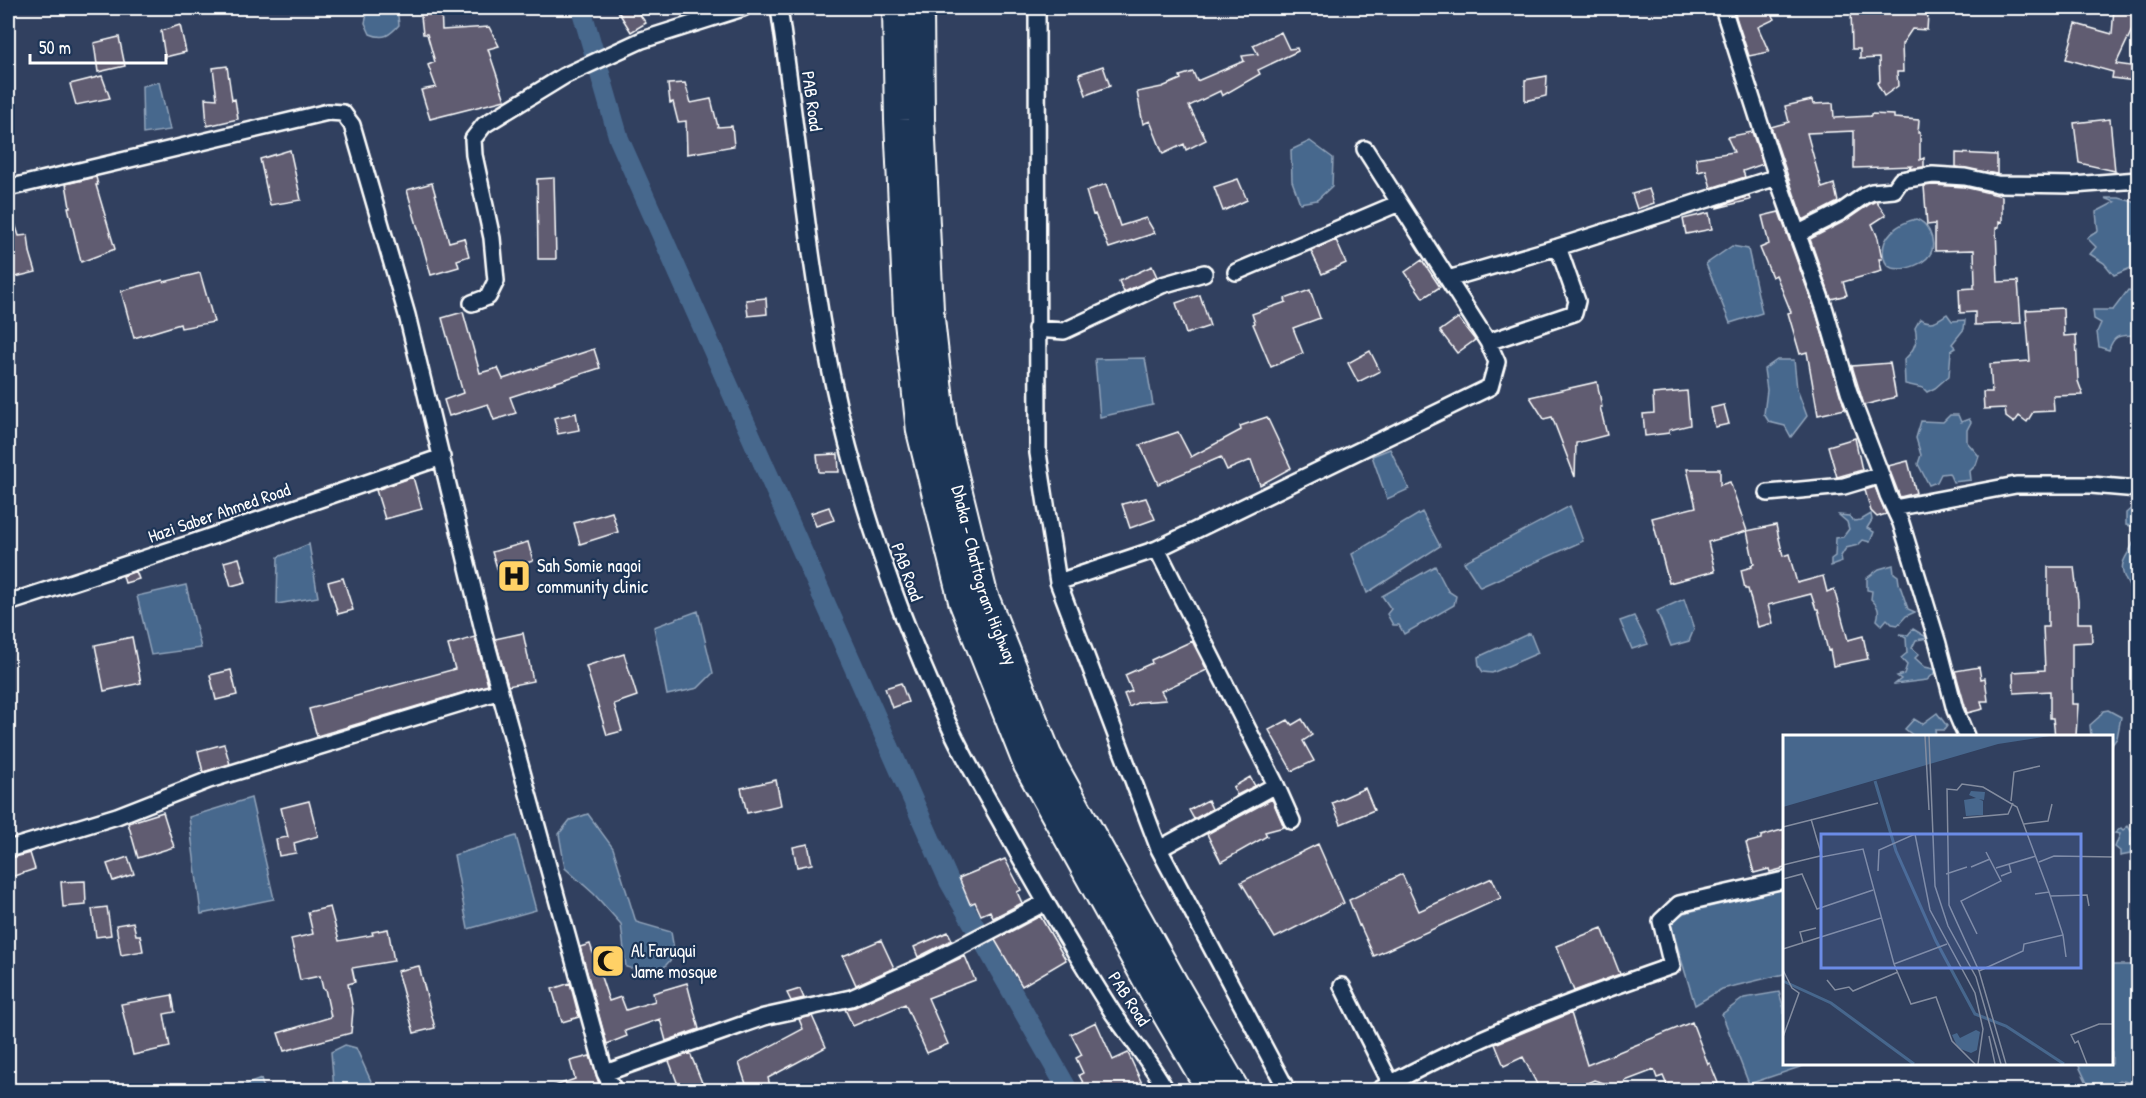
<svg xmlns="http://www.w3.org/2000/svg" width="2146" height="1098" font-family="'Patrick Hand',sans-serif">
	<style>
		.water { fill: #47678d; stroke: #91a4bb; stroke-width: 1.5 }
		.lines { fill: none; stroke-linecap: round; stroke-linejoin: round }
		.canal { stroke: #47678d; stroke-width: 20 }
		.building { fill: #605b71; stroke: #fff; stroke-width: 1.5 }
		.minor-casing { stroke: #fff; stroke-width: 20 }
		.trunk-casing { stroke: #fff; stroke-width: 30 }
		.minor { stroke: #1d3557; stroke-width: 15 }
		.trunk { stroke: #1d3557; stroke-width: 26 }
		.labels { text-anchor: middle; stroke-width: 4.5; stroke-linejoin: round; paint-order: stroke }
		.street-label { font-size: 18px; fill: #fff; stroke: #1d3557 }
		.poi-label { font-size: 18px; fill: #fff; stroke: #1d3557; text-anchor: start }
		.inset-river { fill: none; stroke: #47678d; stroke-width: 3 }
		.inset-road { fill: none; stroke: #838c9f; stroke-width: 1.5 }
		.view { fill: #6c8ce6; fill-opacity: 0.15; stroke: #6c8ce6; stroke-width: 3 }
		.inset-edge { fill: none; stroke: #fff; stroke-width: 3 }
	</style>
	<rect width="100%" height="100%" fill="#31405f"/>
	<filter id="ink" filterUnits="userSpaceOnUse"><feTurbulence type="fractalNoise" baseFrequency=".0167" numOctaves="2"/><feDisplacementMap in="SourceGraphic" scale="12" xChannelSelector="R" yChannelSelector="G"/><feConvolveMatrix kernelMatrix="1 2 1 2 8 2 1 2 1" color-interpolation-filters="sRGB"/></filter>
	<g filter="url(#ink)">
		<path class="water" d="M397 8 399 25C390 35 384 40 370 34L365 23 368 9Z
			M159 82 170 130 143 134 142 86Z
			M1310 141 1333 158 1332 186 1317 200 1300 203 1292 181 1291 150Z
			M2105 198H2119L2138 203V265L2114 275 2104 263 2090 254 2096 247 2087 238 2098 231 2096 212 2115 202Z
			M1916 219C1927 222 1935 238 1932 250 1928 264 1905 271 1892 268 1887 266 1885 263 1884 258 1879 237 1898 223 1916 219Z
			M1732 246 1748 249 1762 313 1730 323 1706 264Z
			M2128 290 2138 293 2137 302 2138 304 2136 315 2138 317 2137 335C2121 336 2114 333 2109 350L2099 347 2097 332 2101 323 2094 319 2093 310H2113Z
			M1947 314 1952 321 1965 320 1964 329 1952 344 1956 348 1951 351 1949 376 1935 388 1927 392 1923 388 1905 384 1904 360C1914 351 1919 341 1915 328L1920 319C1932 325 1937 321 1947 314Z
			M1145 358 1153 405 1100 417 1095 359Z
			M1777 360H1794L1797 389 1807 416 1791 437 1785 426 1769 422 1764 414 1767 390 1764 369Z
			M1950 415H1958L1961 422 1969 419 1971 422 1967 430V442L1979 456 1976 465 1970 471 1971 480 1953 482 1949 473 1941 474 1937 482 1929 485 1918 464 1921 455 1916 438 1921 421 1943 422Z
			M1390 449 1409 489 1387 499 1372 456Z
			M1570 506 1583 541 1480 587 1464 562Z
			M2134 506 2138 508V594L2131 598C2131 585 2128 587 2124 576 2118 561 2130 554 2134 541 2135 536 2135 532 2137 527L2126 525V513Z
			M1422 512 1440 546 1367 593 1352 554Z
			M1871 514 1872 520 1867 528 1874 532 1870 542 1863 540 1858 545 1846 548 1841 556 1842 562 1831 566V559L1835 556 1836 538 1843 537 1849 529 1847 522 1839 515 1849 516 1854 521 1861 520Z
			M309 544 318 597 277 604 278 557Z
			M1893 565 1894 573 1898 576 1899 583 1908 609 1915 612 1906 616 1898 625 1892 624 1887 619 1882 625 1877 620C1880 611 1878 606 1871 599L1872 591 1867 590V578L1879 569Z
			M1435 566 1448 591 1456 596 1454 605 1404 634 1399 625H1393L1387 614 1391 609 1382 596Z
			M186 585 201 648 151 655 137 596Z
			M1684 599 1694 629 1689 641 1671 646 1657 611Z
			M698 611 713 673 698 688 667 695 654 627Z
			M1634 616 1648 644 1632 649 1620 621Z
			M1913 629 1928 638 1916 640 1912 648 1919 654 1915 658 1925 667 1938 670 1927 680 1895 684 1901 679 1897 676 1904 674 1907 665 1901 658 1907 653 1906 638 1899 634 1908 635Z
			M1530 633 1538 653 1492 673 1483 672 1479 666 1478 657Z
			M2108 710 2121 717 2117 738 2112 745V736H2091L2090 725 2099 717 2103 711Z
			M1937 713 1947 726 1944 730H1935L1936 736H1914L1905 729 1914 719 1922 724Z
			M251 798 274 899 201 914 189 817Z
			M588 814 613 848 636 922 671 932 675 955 657 975 626 967 621 924 594 894 565 868 559 834 570 820Z
			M2138 825 2132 838 2130 854 2120 856V851L2115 847 2120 834 2115 833 2121 828 2123 830 2128 826 2131 831Z
			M516 836 536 910 468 929 454 855Z
			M1784 889V974L1722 989 1695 1005 1670 922 1684 913Z
			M2112 965H2138V1085L2120 1080 2102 1090 2090 1089 2078 1064H2112Z
			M1779 992 1784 1009V1064H1803V1066L1749 1084 1722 1014 1744 998Z
			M345 1045 356 1048 375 1090H334L331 1052Z
			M261 1079 264 1090H232Z"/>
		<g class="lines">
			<path class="canal" d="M581 8 619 139 949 881 1068 1090"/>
		</g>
		<path class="building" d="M420 8H441L442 30 489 27 499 46 488 49 505 100 430 119 421 90 436 87 428 65 435 62 427 34H423Z
			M616 8H635L646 23 631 32Z
			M1733 8H1768L1775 19 1758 27 1769 52 1749 56Z
			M1851 8H1865V11L1893 13 1894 8H1913V14L1928 15 1927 30 1912 29 1902 44 1903 72H1897L1898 86 1884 96 1877 83 1880 81 1879 58 1860 59V49H1852Z
			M2114 8H2139V15L2116 64 2137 67 2135 81 2112 78 2113 72 2066 59 2076 24 2112 34Z
			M180 25 186 52 165 57 161 31Z
			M1281 32 1289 49 1297 48 1298 51 1258 70 1260 74 1222 96 1220 91 1189 106 1206 140 1186 150 1184 144 1163 154 1150 121 1143 124 1137 92 1162 87 1181 79 1180 76 1193 72 1197 81 1244 61 1242 56 1258 54 1253 45Z
			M119 37 125 66 98 72 94 43Z
			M227 66 232 100 235 99 238 119 207 126 205 98 217 99 213 68Z
			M1103 66 1110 86 1086 95 1079 74Z
			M102 76 110 98 76 105 70 84Z
			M1547 76 1546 96 1525 101V80Z
			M685 83 691 103 711 99 718 127 732 126 734 146 687 154 686 121 678 122 673 102 670 103 668 84Z
			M1812 100 1813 104 1833 103 1834 118 1871 116V114L1894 115V118L1919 120 1918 133H1920V160L1924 158V167L1908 169 1912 166 1854 168V131L1807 133 1822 188 1834 184 1838 202 1803 220 1771 127 1789 122 1785 106Z
			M2110 119 2115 171 2079 163 2074 123Z
			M1752 132 1763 164 1743 171 1745 177 1711 188 1706 170 1698 172 1696 158 1734 152 1727 137Z
			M290 150 301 200 270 205 260 159Z
			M1956 153 1997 155V174L1956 167Z
			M96 177 98 185H96L115 249 81 262 68 207H70L66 184Z
			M554 178 556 259H538L537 179Z
			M1238 179 1247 200 1223 211 1214 187Z
			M432 183 449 242 464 238 469 256 457 260 459 267 431 275 407 190Z
			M1106 184 1120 226 1146 218 1155 233 1109 248 1095 214 1093 215 1086 191Z
			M1933 185 1964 187 2002 196V222L1999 221V227L1996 228 1998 282 2018 281 2021 323 1975 325V312L1960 313 1959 289 1974 288V284H1975L1974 250 1935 251V224L1927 225 1924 186Z
			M1649 189 1654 203 1637 209 1632 194Z
			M1749 196 1750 200 1717 208V207Z
			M1876 201 1886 215 1872 224 1878 238 1882 259H1879L1882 271 1843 282 1847 295 1831 299 1810 239 1845 221 1870 204Z
			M10 208 19 236 28 235 30 252 36 272 11 278 8 251V209Z
			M1779 212 1816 313 1845 409 1818 415 1807 352 1800 354 1788 313 1791 312 1776 275 1772 277 1760 248 1769 244 1762 216Z
			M1709 213 1712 229 1686 234 1683 219Z
			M1336 240 1346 263 1322 274 1311 251Z
			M1422 260 1440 287 1423 298 1405 272Z
			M1152 266 1157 277 1124 292 1119 281Z
			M200 273 214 322 181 328 180 324 134 338 121 291 163 280 164 282Z
			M1310 290 1320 318 1293 328 1303 353 1271 367 1253 324 1255 323 1252 314 1286 302 1285 299Z
			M1200 295 1210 326 1186 334 1176 303Z
			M766 298 767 314 748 316 746 300Z
			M2063 308 2064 336 2076 335 2078 381 2083 395 2053 396 2054 411 2033 412 2027 422 2019 416 2014 423 2006 417 2005 408 1984 409 1983 392H1992L1990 364 2030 361 2026 310Z
			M463 312 480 373 498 368 503 379 594 349 600 368 510 397 516 413 494 420 488 404 449 416 444 400 463 393 442 318Z
			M1458 318 1475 340 1457 353 1440 331Z
			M1370 351 1380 371 1358 382 1348 363Z
			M1890 363 1896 397 1864 405 1852 366Z
			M1597 382 1602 407H1600L1607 435 1576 443 1575 477 1552 417 1544 419 1530 397Z
			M1687 391 1690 425 1669 430V433L1645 436 1643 414 1654 413 1653 394Z
			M1724 405 1729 424 1715 427 1711 408Z
			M576 413 579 430 558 434 554 418Z
			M1267 417 1291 468 1260 485 1251 460 1227 470 1221 457 1158 484 1140 445 1178 432 1191 457 1241 430 1240 426Z
			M1855 438 1862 470 1837 477 1828 446Z
			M838 454 839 472H819L817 455Z
			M1908 461 1916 493 1900 497 1888 466Z
			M1687 469H1720V485L1730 482 1747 531 1708 542 1715 571 1669 583 1652 518 1696 507Z
			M413 477 422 509 385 519 376 490Z
			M1875 487 1886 514 1877 517 1871 511 1865 490Z
			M1146 498 1155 519 1130 528 1122 504Z
			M829 507 834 520 816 526 811 513Z
			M612 512 618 532 580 544 574 523Z
			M1776 525 1783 556 1789 554 1797 583 1823 576 1827 592 1834 589 1848 640 1863 636 1868 659 1833 666 1830 650 1828 651 1818 609H1816L1811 594 1768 605 1773 623 1758 627 1748 589H1745L1741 570 1752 567 1751 565 1754 564 1747 531Z
			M528 542 533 561 498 571 492 552Z
			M239 558 246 582 231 586 224 562Z
			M2048 567H2074L2078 601V623H2091L2092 642 2072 643V704H2078L2076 736H2055L2053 718H2050V691L2014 693 2013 672 2045 670 2043 627H2048Z
			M136 571 139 579 125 583 123 576Z
			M343 578 353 610 338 614 328 582Z
			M523 633 533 681 508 686 495 639Z
			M132 637 141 683 104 691 95 645Z
			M475 637 488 685 317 736 309 709 455 669 448 645Z
			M1192 641 1207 670 1161 691 1166 700 1139 702 1129 707 1124 694 1132 691 1125 675 1152 663 1151 660Z
			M624 654 637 696 614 704 622 731 607 735 586 666Z
			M1979 667 1981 679 1985 678 1988 701H1981L1983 709 1967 713 1955 671Z
			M231 670 237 695 216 700 210 675Z
			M901 683 908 702 892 708 885 688Z
			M1302 719 1312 735 1303 741 1314 761 1292 771 1269 730 1288 720 1292 725Z
			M224 744 230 764 203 772 198 751Z
			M1250 777 1255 786 1237 795 1233 787Z
			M776 780 781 805 747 813 741 788Z
			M1365 788 1374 810 1341 824 1332 803Z
			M1272 799 1284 827 1265 832 1267 836 1221 862 1207 834Z
			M1208 800 1212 809 1194 819 1189 810Z
			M309 801 318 836 294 843 296 853 279 856 276 839 288 837 281 808Z
			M163 812 174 847 138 858 128 823Z
			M1785 829V868L1770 872 1769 869 1754 873 1746 843 1761 839V836Z
			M808 844 812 864 797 867 793 847Z
			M1318 844 1344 903 1275 938 1241 882Z
			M30 853 35 869 8 878V859Z
			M128 857 134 874 113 881 107 864Z
			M1005 859 1021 890 1017 892 1022 903 993 918 990 911 981 915 975 902 970 904 959 878Z
			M1402 874 1419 911 1492 878 1501 898 1374 956 1360 925 1359 926 1349 900Z
			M85 881 86 905 63 907 61 882Z
			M107 907 111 935 96 937 92 909Z
			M330 907 339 941 373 935 372 932 388 929 394 961 352 968 355 982 348 984 353 1010 351 1033 284 1051 278 1033 331 1017 325 989H323L320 976 300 980 291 939 313 934 308 912Z
			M1040 916 1066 960 1022 986 995 940Z
			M133 922 136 935H140L143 951 121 955 116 925Z
			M1602 928 1620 974 1574 991 1556 946Z
			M948 932 952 940 918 957 914 947Z
			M881 940 894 968 856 985 843 956Z
			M590 944 609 1001 621 997 626 1010 655 1001 653 993 687 983 699 1029 666 1041 660 1019 625 1031 627 1036 607 1044 580 947Z
			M965 956 975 980 928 998 948 1044 927 1053 905 1004 853 1026 845 1009 855 1007Z
			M419 966 435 1028 414 1033 397 971Z
			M570 983 579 1017 562 1022 552 989Z
			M800 989 804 998 791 1001 787 993Z
			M172 995 175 1012 164 1014 170 1047 133 1055 121 1004Z
			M1571 1013 1587 1065 1692 1022 1708 1064 1710 1063 1718 1083 1700 1090H1669L1663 1076 1657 1078 1654 1070 1625 1081 1623 1089 1594 1080 1571 1090H1540L1523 1057 1504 1066 1495 1044Z
			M812 1016 826 1047 768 1078 771 1090H748L739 1063 803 1029 799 1019Z
			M1096 1022 1113 1060 1128 1053 1145 1090H1087L1079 1075 1083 1073 1076 1058 1082 1055 1071 1034Z
			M690 1053 705 1090H680L669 1061Z
			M590 1056 601 1090H549V1088L575 1079 570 1061Z"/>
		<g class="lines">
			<defs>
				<path id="minor" d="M779 8C797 129 807 252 831 373 856 494 897 611 948 723 964 758 984 792 1003 826 1038 890 1074 952 1113 1013 1131 1039 1151 1063 1166 1090
					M1037 8 1038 453 1058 582 1159 849 1287 1090
					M1723 8 1777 177 1825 310 1849 392 1881 475
					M8 184 12 187 328 112 343 113 352 125 407 315 484 634 605 1073 614 1090
					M1799 236 1805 230 1841 212 1865 195 1872 192 1894 190 1901 180 1933 175 1965 177 1997 184 2073 185 2138 180
					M1236 272 1399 203
					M1448 279 1558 247 1777 177
					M472 303 488 297 496 281 492 238 474 155 473 139 484 125 564 76 642 40 743 8
					M1036 329 1064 331 1162 285 1204 273
					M1488 342 1574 313 1577 301 1558 247
					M1768 493 1844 486 1881 475 1888 495 1901 523 1938 644 1955 710 1966 736
					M1894 508 2016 485H2091L2138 489
					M1058 582 1157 549
					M8 603 192 543 442 457
					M1292 821 1276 785 1157 549 1490 387 1497 362 1488 342 1365 149
					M8 849 117 816 209 780 500 691
					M1159 849 1276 785
					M1342 986 1391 1084
					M605 1073 764 1017 851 998 929 963 1046 902
					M1379 1090C1472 1038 1571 1001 1672 966L1661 921 1679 904 1784 880"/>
				<g id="trunk">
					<path d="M896 8 898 120 907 312 920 431 962 601 1027 765 1158 1001 1210 1090"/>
					<path id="s1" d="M920 8 921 119 930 310 943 427 984 594 1048 755 1178 990 1236 1090"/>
				</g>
			</defs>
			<use href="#minor" class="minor-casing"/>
			<use href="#trunk" class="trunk-casing"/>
			<use href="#minor" class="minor"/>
			<use href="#trunk" class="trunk"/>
		</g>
	</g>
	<defs>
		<symbol id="hospital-square" viewBox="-11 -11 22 22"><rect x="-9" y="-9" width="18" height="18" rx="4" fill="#ffd166" stroke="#1d3557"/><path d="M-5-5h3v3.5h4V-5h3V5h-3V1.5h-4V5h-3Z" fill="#111"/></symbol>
		<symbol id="mosque-square" viewBox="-11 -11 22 22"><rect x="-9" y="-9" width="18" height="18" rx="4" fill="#ffd166" stroke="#1d3557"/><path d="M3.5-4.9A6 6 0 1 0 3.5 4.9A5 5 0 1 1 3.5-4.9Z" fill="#111"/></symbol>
	</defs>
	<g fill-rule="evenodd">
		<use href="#hospital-square" x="495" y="557" width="38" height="38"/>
		<use href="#mosque-square" x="589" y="942" width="38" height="38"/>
	</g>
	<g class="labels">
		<g class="street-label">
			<text transform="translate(812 101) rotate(82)" y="6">PAB Road</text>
			<text transform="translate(219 513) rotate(-19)" y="6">Hazi Saber Ahmed Road</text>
			<text transform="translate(907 572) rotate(70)" y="6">PAB Road</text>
			<text dy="6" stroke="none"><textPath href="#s1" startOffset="574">Dhaka - Chattogram Highway</textPath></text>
			<text transform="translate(1129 999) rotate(57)" y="6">PAB Road</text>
		</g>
		<g class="poi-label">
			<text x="537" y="572">Sah Somie nagoi<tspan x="537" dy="21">community clinic</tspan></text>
			<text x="631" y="957">Al Faruqui<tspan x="631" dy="21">Jame mosque</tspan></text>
		</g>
	</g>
	<g transform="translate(1783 735)">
		<rect width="330" height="330" fill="#31405f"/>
		<path d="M0 1H267L215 9 0 72ZM188 56 202 57 201 65 196 64 200 66V80L183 81 181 65 193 63 186 60ZM193 295 197 297 194 315 188 318 175 313 169 300 174 298 177 303Z" fill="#47678d"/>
		<path class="inset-river" d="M92 46 113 116 153 206 192 279 223 291 281 329M0 246 48 268 131 329"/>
		<path class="inset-road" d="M142 1 146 75M146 1 152 151 165 191 193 242 218 329M228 66 231 37 257 31M180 83 225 79 230 68M28 84 39 122 80 114 111 229 128 269 153 262 169 306 192 329M241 89 265 86 269 69M0 92 95 68M256 127 271 121 330 122M0 130 37 121M188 132 207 124M213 133 253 121M95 136 96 115 132 99 147 175 192 258 200 294 195 329M163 139 184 132M218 141 228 137 226 129M0 144 19 139 34 174 90 155M267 161 304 160 306 171M194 199 178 166 218 146 203 117M280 200 283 222M20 208 17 197 33 193M0 214 98 183M111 229 164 209M0 235 9 253 16 258 0 302M196 236 240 216 241 209 280 200 266 157 252 159M44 245 52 255 66 252 70 256 115 237M206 301 212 329M223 329 196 236 166 170 164 54 174 55 179 49 200 52 234 72 266 157M304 329 295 306 292 308 288 300 316 289H330"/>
		<path class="view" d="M38 99H298V233H38Z"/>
		<rect width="330" height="330" class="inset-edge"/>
	</g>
	<rect width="2146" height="1098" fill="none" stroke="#1d3557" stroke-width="30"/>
	<rect x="15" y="15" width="2116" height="1068" fill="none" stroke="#fff" stroke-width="2" filter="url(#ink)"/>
	<path d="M30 54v9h136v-9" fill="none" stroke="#ffffff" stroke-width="3"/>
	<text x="39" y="54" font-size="18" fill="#ffffff" stroke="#1d3557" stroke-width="4.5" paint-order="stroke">50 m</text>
</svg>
